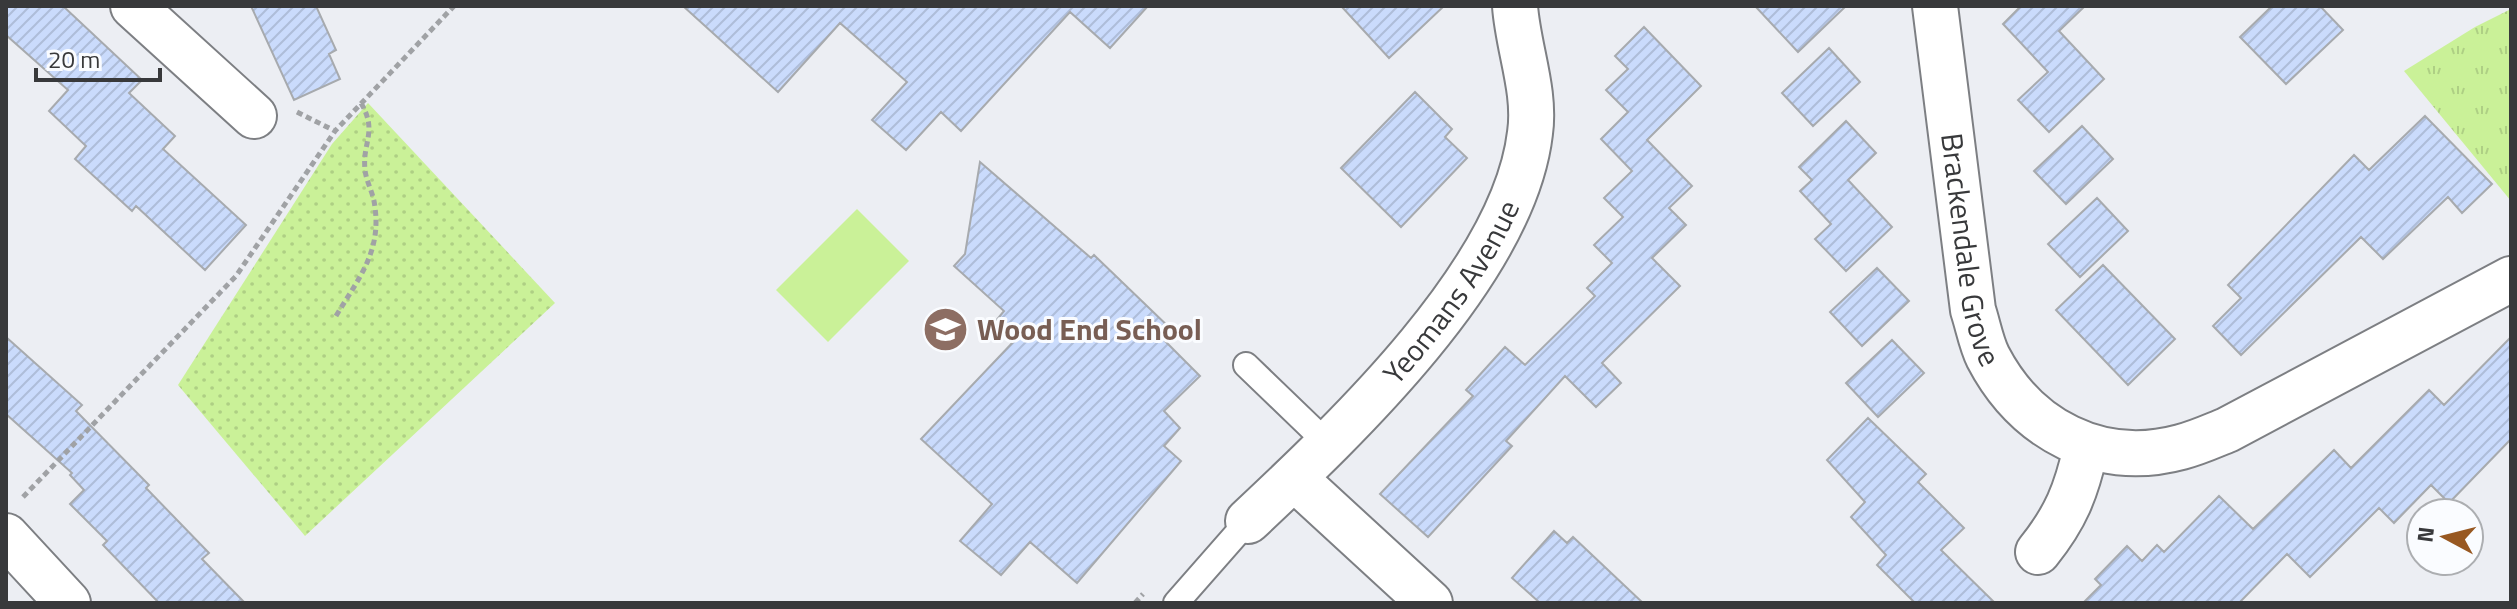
<svg xmlns="http://www.w3.org/2000/svg" width="2517" height="609" font-family="'Titillium Web',sans-serif">
	<style>
		.grass { fill: url(#grass-tufts) }
		.park { fill: url(#park-dots) }
		.pitch { fill: #caf198 }
		.building { fill: url(#building-hatch); stroke: #a7aaae; stroke-width: 2 }
		.lines { fill: none; stroke-linecap: round; stroke-linejoin: round }
		.service-casing { stroke: #7d7f83; stroke-width: 28 }
		.minor-casing { stroke: #7d7f83; stroke-width: 48 }
		.path { stroke: #a0a2a5; stroke-width: 5; stroke-dasharray: 6 4; stroke-linecap: butt }
		.service { stroke: #fff; stroke-width: 24 }
		.minor { stroke: #fff; stroke-width: 44 }
		.labels { text-anchor: middle; stroke-width: 6; stroke-linejoin: round; paint-order: stroke }
		.street-label { font-size: 30px; fill: #38393b; stroke: #fafcff }
		.education-label { font-size: 30px; font-weight: bold; fill: #785e54; stroke: #fafcff; text-anchor: start }
	</style>
	<defs>
		<pattern id="grass-tufts" width="24" height="20" patternUnits="userSpaceOnUse" patternTransform="scale(2)"><rect width="24" height="20" fill="#caf198"/><path d="M3 7l-1-3M5 7V3M7 7l1-3M15 17l-1-3M17 17v-4M19 17l1-3" fill="none" stroke="#aecf84"/></pattern>
		<pattern id="park-dots" width="8" height="8" patternUnits="userSpaceOnUse" patternTransform="scale(2)"><rect width="8" height="8" fill="#caf198"/><path d="M2 2h.1M6 6h.1" fill="none" stroke="#aecf84" stroke-width="1.8" stroke-linecap="round"/></pattern>
		<pattern id="building-hatch" width="6" height="6" patternUnits="userSpaceOnUse" patternTransform="scale(2)"><rect width="6" height="6" fill="#cadbfc"/><path d="M-1 1l2-2M0 6l6-6M5 7l2-2" fill="none" stroke="#aebdd9"/></pattern>
	</defs>
	<rect width="100%" height="100%" fill="#eceef3"/>
	<path class="grass" d="M2511 9V201L2404 71 2475 27Z"/>
	<path class="park" d="M368 103 555 303 305 536 178 385 332 144Z"/>
	<path class="pitch" d="M857 209 909 261 828 342 776 290Z"/>
	<path class="building" d="M6 6H63L142 80 129 93 175 136 163 149 246 225 205 270 136 206 132 211 75 159 86 146 49 111 68 90 6 35Z
		M251 6H316L336 50 329 54 340 79 294 100Z
		M683 6H1148L1110 48 1070 12 961 131 941 112 906 150 872 120 907 82 840 23 778 92Z
		M1341 6H1444L1389 58Z
		M1755 6H1846L1798 52Z
		M2021 6H2085L2059 31 2104 79 2049 132 2018 100 2048 72 2003 24Z
		M2272 6H2320L2343 30 2286 84 2240 37Z
		M1644 27 1701 86 1647 140 1692 186 1669 208 1686 225 1652 258 1680 286 1602 363 1621 383 1596 407 1565 376 1506 441 1512 446 1428 537 1380 494 1473 396 1466 390 1505 347 1525 365 1595 296 1587 288 1612 263 1594 245 1623 217 1604 198 1632 171 1601 139 1628 112 1606 90 1628 69 1615 56Z
		M1829 48 1860 82 1813 126 1782 93Z
		M1415 92 1452 129 1445 137 1467 158 1401 227 1341 168Z
		M2425 116 2492 184 2462 213 2448 197 2383 259 2361 237 2241 355 2213 326 2241 298 2228 285 2354 155 2369 170Z
		M1846 121 1876 153 1848 180 1892 227 1846 271 1815 239 1831 224 1800 191 1812 180 1799 167Z
		M2082 126 2113 159 2066 204 2034 171Z
		M980 162 1091 258 1094 255 1175 333 1165 341 1200 376 1164 411 1180 428 1164 446 1181 461 1077 583 1030 542 1001 575 960 541 992 504 921 439 1015 340 995 322 1004 311 954 266 965 254Z
		M2097 198 2128 231 2080 277 2048 244Z
		M2103 265 2175 339 2128 385 2056 310Z
		M1877 268 1909 301 1862 346 1830 312Z
		M6 337 82 405 76 411 149 485 146 488 209 553 202 559 245 603H159L103 545 107 541 70 504 84 490 70 475 72 473 6 414Z
		M2511 337V439L2449 503 2431 485 2394 523 2379 508 2310 577 2287 554 2239 603H2083L2101 585 2095 579 2127 546 2142 561 2157 545 2164 552 2219 496 2253 529 2334 450 2351 468 2429 390 2444 405Z
		M1892 340 1924 373 1878 417 1846 383Z
		M1868 418 1926 474 1918 482 1964 528 1941 550 1995 603H1915L1877 565 1886 555 1851 517 1865 502 1827 460Z
		M1554 531 1567 543 1573 537 1643 603H1540L1512 578Z"/>
	<g class="lines">
		<defs>
			<path id="service" d="M1246 365 1328 444
				M1176 603 1248 521"/>
			<g id="minor">
				<path d="M133 6 254 116"/>
				<path id="s1" d="M1935 6 1973 310C1978 325 1981 343 1988 357 2026 430 2100 469 2181 447 2197 443 2212 436 2227 430L2511 279"/>
				<path d="M1294 478 1430 603"/>
				<path id="s2" d="M1248 521C1346 429 1514 271 1530 133 1536 91 1518 48 1515 6"/>
				<path d="M6 536 68 603"/>
				<path d="M2038 552C2066 517 2076 492 2086 448"/>
			</g>
		</defs>
		<use href="#service" class="service-casing"/>
		<use href="#minor" class="minor-casing"/>
		<path class="path" d="M297 112 335 131
			M336 316C360 276 383 250 374 201 372 191 366 180 365 170 362 142 378 132 361 103
			M23 497 236 276 335 131 454 6
			M1135 603 1143 594"/>
		<use href="#service" class="service"/>
		<use href="#minor" class="minor"/>
	</g>
	<defs>
		<symbol id="school-disc" viewBox="-11 -11 22 22"><circle r="9.5" fill="#8d6e63" stroke="#fafcff"/><path d="M0-5L7-2L0 1L-7-2ZM-4 1L0 2.5L4 1V4Q0 6-4 4Z" fill="#fff"/></symbol>
	</defs>
	<g fill-rule="evenodd">
		<use href="#school-disc" x="920" y="304" width="51" height="51"/>
	</g>
	<g class="labels">
		<g class="street-label">
			<text dy="10" stroke="none"><textPath href="#s1" startOffset="246">Brackendale Grove</textPath></text>
			<text dy="10" stroke="none"><textPath href="#s2" startOffset="308">Yeomans Avenue</textPath></text>
		</g>
		<g class="education-label">
			<text x="977" y="340">Wood End School</text>
		</g>
	</g>
	<rect width="2517" height="609" fill="none" stroke="#38393b" stroke-width="16"/>
	<g transform="translate(2445 537) rotate(277)"><circle r="38" fill="#fafcff" stroke="#acaeb1" stroke-width="2"/>
	<path d="M0-6L14 30L0 20L-14 30Z" fill="#985821"/>
	<text y="-12" font-size="22" font-weight="bold" text-anchor="middle" fill="#38393b">N</text>
	</g>
	<path d="M36 68v12h124v-12" fill="none" stroke="#38393b" stroke-width="4"/>
	<text x="48" y="68" font-size="24" fill="#38393b" stroke="#fafcff" stroke-width="6" paint-order="stroke">20 m</text>
</svg>
